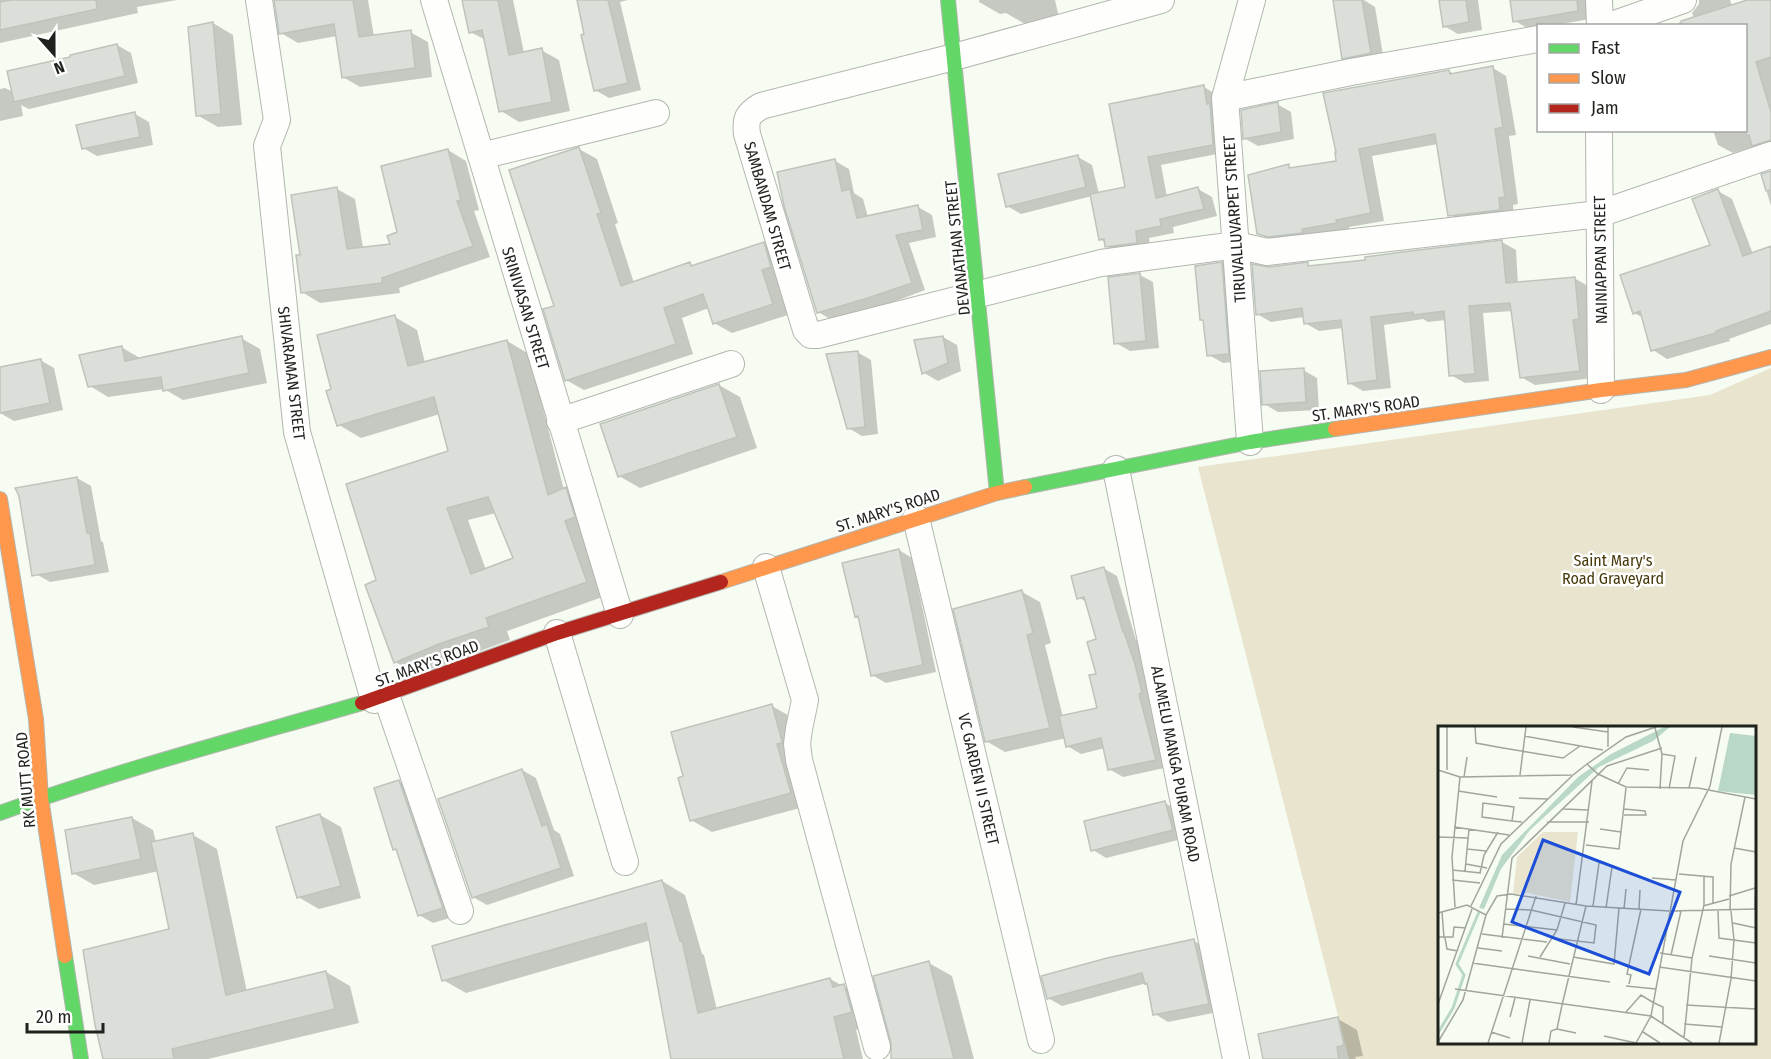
<svg xmlns="http://www.w3.org/2000/svg" width="1771" height="1059" font-family="'Fira Sans Condensed',sans-serif">
	<style>
		.green { fill: #e8e4cd; fill-rule: evenodd }
		.shadow { fill: #0003; fill-rule: evenodd }
		.building { fill: #dadfd9; stroke: #bec3bc; stroke-width: 1.5; fill-rule: evenodd }
		.lines { fill: none; stroke-linecap: round; stroke-linejoin: round }
		.street-casing { stroke: #b3b6af; stroke-width: 28 }
		.fast-casing { stroke: #b3b6af; stroke-width: 16 }
		.slow-casing { stroke: #b3b6af; stroke-width: 16 }
		.jam-casing { stroke: #b3b6af; stroke-width: 16 }
		.street { stroke: #fefffd; stroke-width: 26 }
		.fast { stroke: #63d668; stroke-width: 14 }
		.slow { stroke: #ff974d; stroke-width: 14 }
		.jam { stroke: #b3261e; stroke-width: 14 }
		.labels { text-anchor: middle; stroke-width: 5; stroke-linejoin: round; paint-order: stroke }
		.street-label { font-size: 16px; fill: #1f221c; stroke: #fff }
		.park-label { font-size: 16px; fill: #48390a; stroke: #fff }
		.inset-river { fill: none; stroke: #b9d8c7; stroke-width: 3 }
		.inset-road { fill: none; stroke: #a1a59c; stroke-width: 1.5 }
		.view { fill: #1d4ed8; fill-opacity: 0.15; stroke: #1d4ed8; stroke-width: 3 }
		.inset-edge { fill: none; stroke: #1f221c; stroke-width: 3 }
	</style>
	<rect width="100%" height="100%" fill="#f7fcf2"/>
	<path class="green" d="M1771 368V1059H1349L1198 467 1710 395ZM1440 728H1754V1042H1440Z"/>
	<path class="shadow" d="M0 0H177L137 7 138 13 0 43Z
		M276 0H368L374 37 410 32 428 42 432 77 360 87 343 77 337 36 298 43 281 33Z
		M464 0H513L524 53 541 50 559 60 570 111 519 122 501 111 486 40 470 32Z
		M578 0H628L620 2 641 90 609 98 595 90Z
		M979 0H1055L1059 18 1025 24 1006 13 1000 14 979 2Z
		M1352 0H1364L1375 7 1384 61 1357 66 1343 58Z
		M1440 0H1478L1482 30 1458 34 1444 26Z
		M1511 0H1587L1590 19 1550 26H1538V28L1529 29 1515 21Z
		M1699 0H1730L1732 6 1751 0H1771V152L1768 153 1755 146 1733 153 1718 145 1713 130H1746V26H1678V23L1694 18 1692 13 1699 4Z
		M213 23 233 35 242 125 218 127 197 115Z
		M117 45 131 53 138 83 29 109 21 105 23 116 0 121V89L5 88 13 92 72 58Z
		M1493 68 1506 76 1516 135 1509 136 1518 204 1513 205 1514 218 1464 223 1450 215 1438 144 1372 156 1384 221 1349 227 1350 231 1273 242 1259 233 1288 166 1294 169 1338 162 1449 71 1454 74Z
		M1204 87 1217 95 1227 152 1161 165 1167 197 1198 189 1212 197 1217 216 1173 227 1174 233 1149 238 1150 250 1120 254 1106 246V243L1100 239 1092 196 1021 214 1007 206 1078 157 1092 165 1099 194 1127 188 1110 105Z
		M1277 104 1291 112 1294 139 1258 146 1244 138Z
		M135 114 149 122 153 145 97 156 83 148Z
		M579 149 597 159 618 223 615 224 634 283 690 264 694 266 764 244 782 254 791 314 732 333 714 323 709 308 682 318 693 354 584 390 566 380 556 307Z
		M448 150 466 161 479 210 474 211 490 257 399 288 400 293 320 303 302 292V256L337 189 355 199 363 248 392 245Z
		M835 161 849 169 854 193 863 199 868 217 918 207 932 215 936 237 909 243 925 290 883 306 832 320 818 312Z
		M1771 172V206L1762 176Z
		M1718 191 1732 199 1753 254 1771 248V324L1729 339 1730 341 1667 359 1653 350 1644 318 1634 313 1712 246Z
		M1502 242 1516 250 1518 284 1574 278 1588 286 1592 327H1587L1593 378 1535 385 1521 377 1513 311 1483 313 1489 381 1465 383 1451 375 1446 320 1428 322 1423 319 1384 325 1391 388 1363 391 1349 383 1343 328 1319 331 1305 323 1304 317 1271 322 1257 314 1269 268 1307 264 1313 267Z
		M1222 264 1235 272 1242 361 1223 363 1209 355 1205 321 1201 320Z
		M1140 275 1153 282 1159 348 1130 351 1116 343Z
		M395 317 417 330 425 363 507 341 529 354 564 490 588 502 608 595 507 631 510 640 417 674 395 662 378 581 450 452 440 414 361 438 339 425 333 390ZM496 513 515 559 486 570 468 520Z
		M943 337 957 345 961 371 938 381 924 373Z
		M241 338 260 349 267 383 183 400 164 389 108 397 90 386 121 347 140 358Z
		M857 352 871 360 878 434 862 436 848 428Z
		M40 360 54 368 63 410 14 421 0 413V369Z
		M1303 370 1317 378 1319 410 1278 412 1264 404Z
		M719 385 740 397 757 448 640 488 619 476Z
		M77 478 91 486 101 541 103 542 109 572 50 582 36 574 17 490Z
		M899 550 912 558 936 672 886 683 872 675 860 618 857 616Z
		M1103 568 1117 576 1136 640 1138 641 1169 767 1123 777 1109 769 1105 748 1081 754 1067 746 1066 738 1005 752 986 741 1022 592 1040 602 1051 643 1045 645 1063 717 1098 709V640L1087 602 1079 598Z
		M772 706 793 718 811 805 712 832 691 820Z
		M522 770 536 778 554 830 560 834 574 876 487 905 473 897Z
		M399 781 413 789 456 916 433 923 419 915 399 851 394 849Z
		M1165 803 1179 811 1186 838 1106 858 1093 850Z
		M320 815 341 827 361 898 319 909 298 897Z
		M132 818 153 830 156 842 193 835 217 849 247 992 326 972 350 986 359 1023 208 1059H105L171 930 159 871 94 885 73 873Z
		M662 881 685 895 702 954 704 955 717 1010 830 979 867 999 874 1025 856 1030 863 1059H673L651 940 466 993 443 980Z
		M1194 941 1208 949 1223 1011 1168 1022 1155 1014 1149 984 1147 983 1062 1006 1048 998Z
		M929 963 952 976 974 1059H892Z
		M1338 1019 1357 1030 1363 1056 1355 1057 1356 1059H1265Z"/>
	<path class="building" d="M11 0H96L97 9 0 30V2Z
		M274 0H353L359 37 411 30 415 68 342 78 334 24 279 34Z
		M462 0H498L509 55 542 48 552 102 499 112 482 30 469 33Z
		M577 0H608L628 83 594 91 581 35 584 34Z
		M1333 0H1362L1371 53 1342 59Z
		M1439 0H1466L1469 22 1443 27Z
		M1510 0H1577L1578 11 1513 22Z
		M1747 0H1771V57L1756 62 1771 112V140L1752 146 1749 135 1746 136V26H1682L1681 21Z
		M213 22 221 114 196 116 188 27Z
		M117 44 125 76 14 102 7 71 70 57V55Z
		M1493 66 1503 127 1495 129 1505 197 1499 198 1500 210 1448 216 1435 134 1359 149 1371 213 1336 220 1337 223 1302 229 1303 233 1268 237 1257 234 1248 175 1289 164V168L1336 161 1335 152H1336L1323 93 1449 70 1450 74Z
		M1204 85 1207 104 1210 103 1213 145 1148 157 1156 198 1198 187 1204 209 1160 219 1161 226 1136 231 1137 243 1105 247 1104 239 1099 240 1090 194 1125 187 1109 104Z
		M1278 102 1281 132 1243 139 1241 110Z
		M135 112 140 137 82 149 76 125Z
		M579 147 601 213 597 214 621 286 690 262 691 266 764 242 771 267 762 270 773 304 713 324 703 294 664 308 676 344 565 381 543 309 554 306 509 170Z
		M448 149 461 200 457 201 473 246 382 278V283L301 293 296 255H300L291 195 337 187 347 249 390 244 387 236 397 232 381 166Z
		M1078 155 1086 187 1006 207 998 174Z
		M835 159 842 191 850 189 857 218 918 205 923 230 896 235 912 283 868 298 817 313 784 206 777 172Z
		M1771 171V190L1766 191 1761 174Z
		M1718 189 1743 256 1771 246V311L1716 331V333L1651 351 1640 311 1633 314 1620 275 1710 245 1692 199Z
		M1502 240 1506 283 1575 277 1579 319 1573 320 1580 371 1520 378 1510 303 1469 306 1475 374 1449 376 1444 311 1413 315V312L1371 317 1377 380 1348 384 1341 320 1304 324 1302 308 1256 315 1252 264 1269 267 1308 262V266L1365 260V257L1402 252Z
		M1222 262 1229 354 1207 356 1203 320H1200L1195 266Z
		M1140 273 1146 341 1114 344 1108 277Z
		M395 315 408 366 507 340 548 495 566 487 575 517 565 521 587 582 486 618 489 627 439 644 394 663 365 585 376 580 346 484 448 451 434 397 337 426 326 391 331 389 317 335ZM488 497 513 558 471 574 447 508Z
		M242 336 249 373 163 391 161 377 88 387 79 355 122 346 125 361Z
		M943 336 948 363 922 374 914 340Z
		M858 351 865 427 847 429 826 354Z
		M41 359 50 403 0 413V367Z
		M1304 368 1306 402 1262 405 1260 371Z
		M719 384 737 437 618 477 600 424Z
		M77 477 87 533H90L95 565 32 576 19 496 15 488Z
		M899 549 923 665 871 676 858 616 855 617 842 563Z
		M1104 567 1123 632H1124L1135 664 1142 693 1139 694 1156 760 1108 770 1101 738 1066 747 1059 716 1097 708 1089 675 1096 674 1087 642 1096 639 1084 597 1077 599 1071 576Z
		M1022 590 1033 633 1027 635 1050 728 985 742 953 609Z
		M772 704 782 741V743L777 744 791 793 690 821 678 778 683 776 671 732Z
		M522 769 542 826 547 824 561 868 472 898 438 799Z
		M399 780 443 908 418 916 396 849 393 850 374 788Z
		M1165 801 1173 830 1091 851 1084 821Z
		M320 814 341 886 297 898 276 827Z
		M132 817 141 859 72 874 65 830Z
		M193 833 226 995 326 971 335 1009 172 1049 174 1059H103L95 1025 83 950 169 929 151 842Z
		M662 880 680 941 682 940 698 1013 830 978 833 987 844 984 852 1012 834 1017 844 1059H671L646 923 442 981 432 946Z
		M1194 939 1209 1004 1153 1015 1147 983 1145 984 1142 973 1047 999 1041 976 1107 958Z
		M929 961 954 1059H891V1043L873 976Z
		M1338 1017 1344 1045 1337 1047 1339 1059H1263L1258 1034Z"/>
	<g class="lines">
		<defs>
			<path id="street" d="M259 0 277 120 267 146 297 432 374 700
				M434 0 620 615
				M1161 0 954 57 761 106C748 114 745 118 747 134L806 330 811 335H818L1101 263 1236 245 1267 252 1599 214 1771 155
				M1599 0 1600 26
				M1609 26 1683 0
				M1225 98 1351 72 1538 39
				M1599 130 1601 390
				M481 156 656 113
				M560 421 731 364
				M1250 442 1225 98 1252 0
				M1116 469 1236 1059
				M916 518 1041 1040
				M766 567 805 700 799 729 797 744 799 760 877 1047
				M557 633 625 862
				M386 695 460 911"/>
			<path id="fast" d="M948 0 997 493
				M1025 487 1250 442 1335 429
				M0 813C118 770 241 738 362 703
				M65 956 81 1059"/>
			<path id="slow" d="M1335 429 1601 390 1686 380 1771 357
				M0 499 36 719 41 798 65 956
				M721 582 997 493 1025 487"/>
			<path id="jam" d="M362 703 557 633 721 582"/>
		</defs>
		<use href="#street" class="street-casing"/>
		<use href="#fast" class="fast-casing"/>
		<use href="#slow" class="slow-casing"/>
		<use href="#jam" class="jam-casing"/>
		<use href="#street" class="street"/>
		<use href="#fast" class="fast"/>
		<use href="#slow" class="slow"/>
		<use href="#jam" class="jam"/>
	</g>
	<g class="labels">
		<g class="street-label">
			<text transform="translate(768 206) rotate(74)" y="6">SAMBANDAM STREET</text>
			<text transform="translate(1234 219) rotate(-94)" y="6">TIRUVALLUVARPET STREET</text>
			<text transform="translate(957 248) rotate(-96)" y="6">DEVANATHAN STREET</text>
			<text transform="translate(1600 260) rotate(-91)" y="6">NAINIAPPAN STREET</text>
			<text transform="translate(526 308) rotate(73)" y="6">SRINIVASAN STREET</text>
			<text transform="translate(292 373) rotate(83)" y="6">SHIVARAMAN STREET</text>
			<text transform="translate(1366 408) rotate(-8)" y="6">ST. MARY'S ROAD</text>
			<text transform="translate(888 510) rotate(-18)" y="6">ST. MARY'S ROAD</text>
			<text transform="translate(427 663) rotate(-20)" y="6">ST. MARY'S ROAD</text>
			<text transform="translate(1176 764) rotate(79)" y="6">ALAMELU MANGA PURAM ROAD</text>
			<text transform="translate(979 779) rotate(77)" y="6">VC GARDEN II STREET</text>
			<text transform="translate(25 780) rotate(-95)" y="6">RK MUTT ROAD</text>
		</g>
		<g class="park-label">
			<text x="1613" y="566">Saint Mary's<tspan x="1613" dy="18">Road Graveyard</tspan></text>
		</g>
	</g>
	<g transform="translate(1438 726)">
		<rect width="318" height="318" fill="#f7fcf2"/>
		<path d="M105 106H140L132 176 90 167 75 168 79 131Z" fill="#e8e4cd"/>
		<path d="M226 1H232L215 15 161 41 92 104 63 143 46 183 41 182 64 129 140 51 173 28ZM292 7 318 10V69L280 65Z" fill="#b9d8c7"/>
		<path class="inset-river" d="M0 307 15 282 26 249 19 238 41 186"/>
		<path class="inset-road" d="M9 1V44M37 1 38 17 65 22 125 32 142 20M135 1 170 6M218 1 188 11 149 38 160 48 188 61 260 62 318 73M217 2 224 28 222 63M86 10 165 24M170 21V1M224 28 237 30 231 63M0 44 22 51 135 49 149 38M82 49 88 1M26 51 29 31M180 58 189 42 211 44M251 62 258 31M20 65 59 71M81 72 110 73M125 83 151 84M186 89H208L207 85 186 83M74 95 76 81 45 77 44 91 74 95 84 96M109 96H151M16 101 71 109M162 103 183 106M0 111 30 112M148 119 181 123 188 62M296 122 318 126M29 123 48 125M28 138 49 142M14 144 43 147M27 145 31 103M42 147 46 129 60 106M241 148 275 151V177M214 152 238 154M14 154 42 157M291 170 317 162M138 179 154 55M33 180 63 118 135 49M155 180 161 137M265 180 291 173M17 181 14 131 22 51M168 182 174 141M67 183 93 184 158 199 156 217 113 212M186 183 188 163M201 183 202 164M317 183 318 154M232 185 318 183M280 185 281 212 318 217M292 185 293 138 307 71M4 186 6 212M0 187 29 179 48 189 59 170 73 168 148 180 231 185M295 197 318 202M65 198 119 204M44 208 109 216M0 211H15L16 201 28 202M7 212 9 223 20 225M64 212 74 132 169 40 224 22M40 222 64 225M222 227 254 232M233 229 243 185M90 230 132 238M271 230 318 237M102 231 119 204 127 177M135 231 176 238 181 182M34 237 172 256M221 241 318 255M191 258 193 249 189 248 203 183M188 260 218 263M17 263 213 290M216 277 225 281V298M0 278 34 183M124 279 148 180M248 279 318 283M188 286 203 269 216 277M213 290 254 317M72 291 77 272M246 298 284 301M119 303 138 307M53 306 72 312M205 306 222 317M166 310 198 317M246 312 254 232 266 179V150M0 316 25 274 48 189M50 317 98 170M84 317 92 274M111 317 113 305 119 303 124 279M198 317 213 290 245 115 272 60 284 1M281 317 293 253 296 214 293 185"/>
		<path class="view" d="M105 114 242 166 211 248 74 196Z"/>
		<rect width="318" height="318" class="inset-edge"/>
	</g>
	<rect x="1537" y="24" width="210" height="108" fill="#ffffff" stroke="#a5a7a4" stroke-width="1.5"/>
	<rect x="1549" y="44" width="30" height="9" fill="#63d668" stroke="#a5a7a4" stroke-width="1.5"/>
	<text x="1591" y="54" font-size="18" fill="#1f221c">Fast</text>
	<rect x="1549" y="74" width="30" height="9" fill="#ff974d" stroke="#a5a7a4" stroke-width="1.5"/>
	<text x="1591" y="84" font-size="18" fill="#1f221c">Slow</text>
	<rect x="1549" y="104" width="30" height="9" fill="#b3261e" stroke="#a5a7a4" stroke-width="1.5"/>
	<text x="1591" y="114" font-size="18" fill="#1f221c">Jam</text>
	<g transform="translate(54 54) rotate(159)" stroke="#ffffff" stroke-width="4.5" paint-order="stroke">
	<path d="M0-4.5L10 22L0 15L-10 22Z" fill="#1f221c"/>
	<text y="-9" font-size="16" font-weight="bold" text-anchor="middle" fill="#1f221c">N</text>
	</g>
	<path d="M27 1023v9h76v-9" fill="none" stroke="#1f221c" stroke-width="3"/>
	<text x="36" y="1023" font-size="18" fill="#1f221c" stroke="#ffffff" stroke-width="4.5" paint-order="stroke">20 m</text>
</svg>
